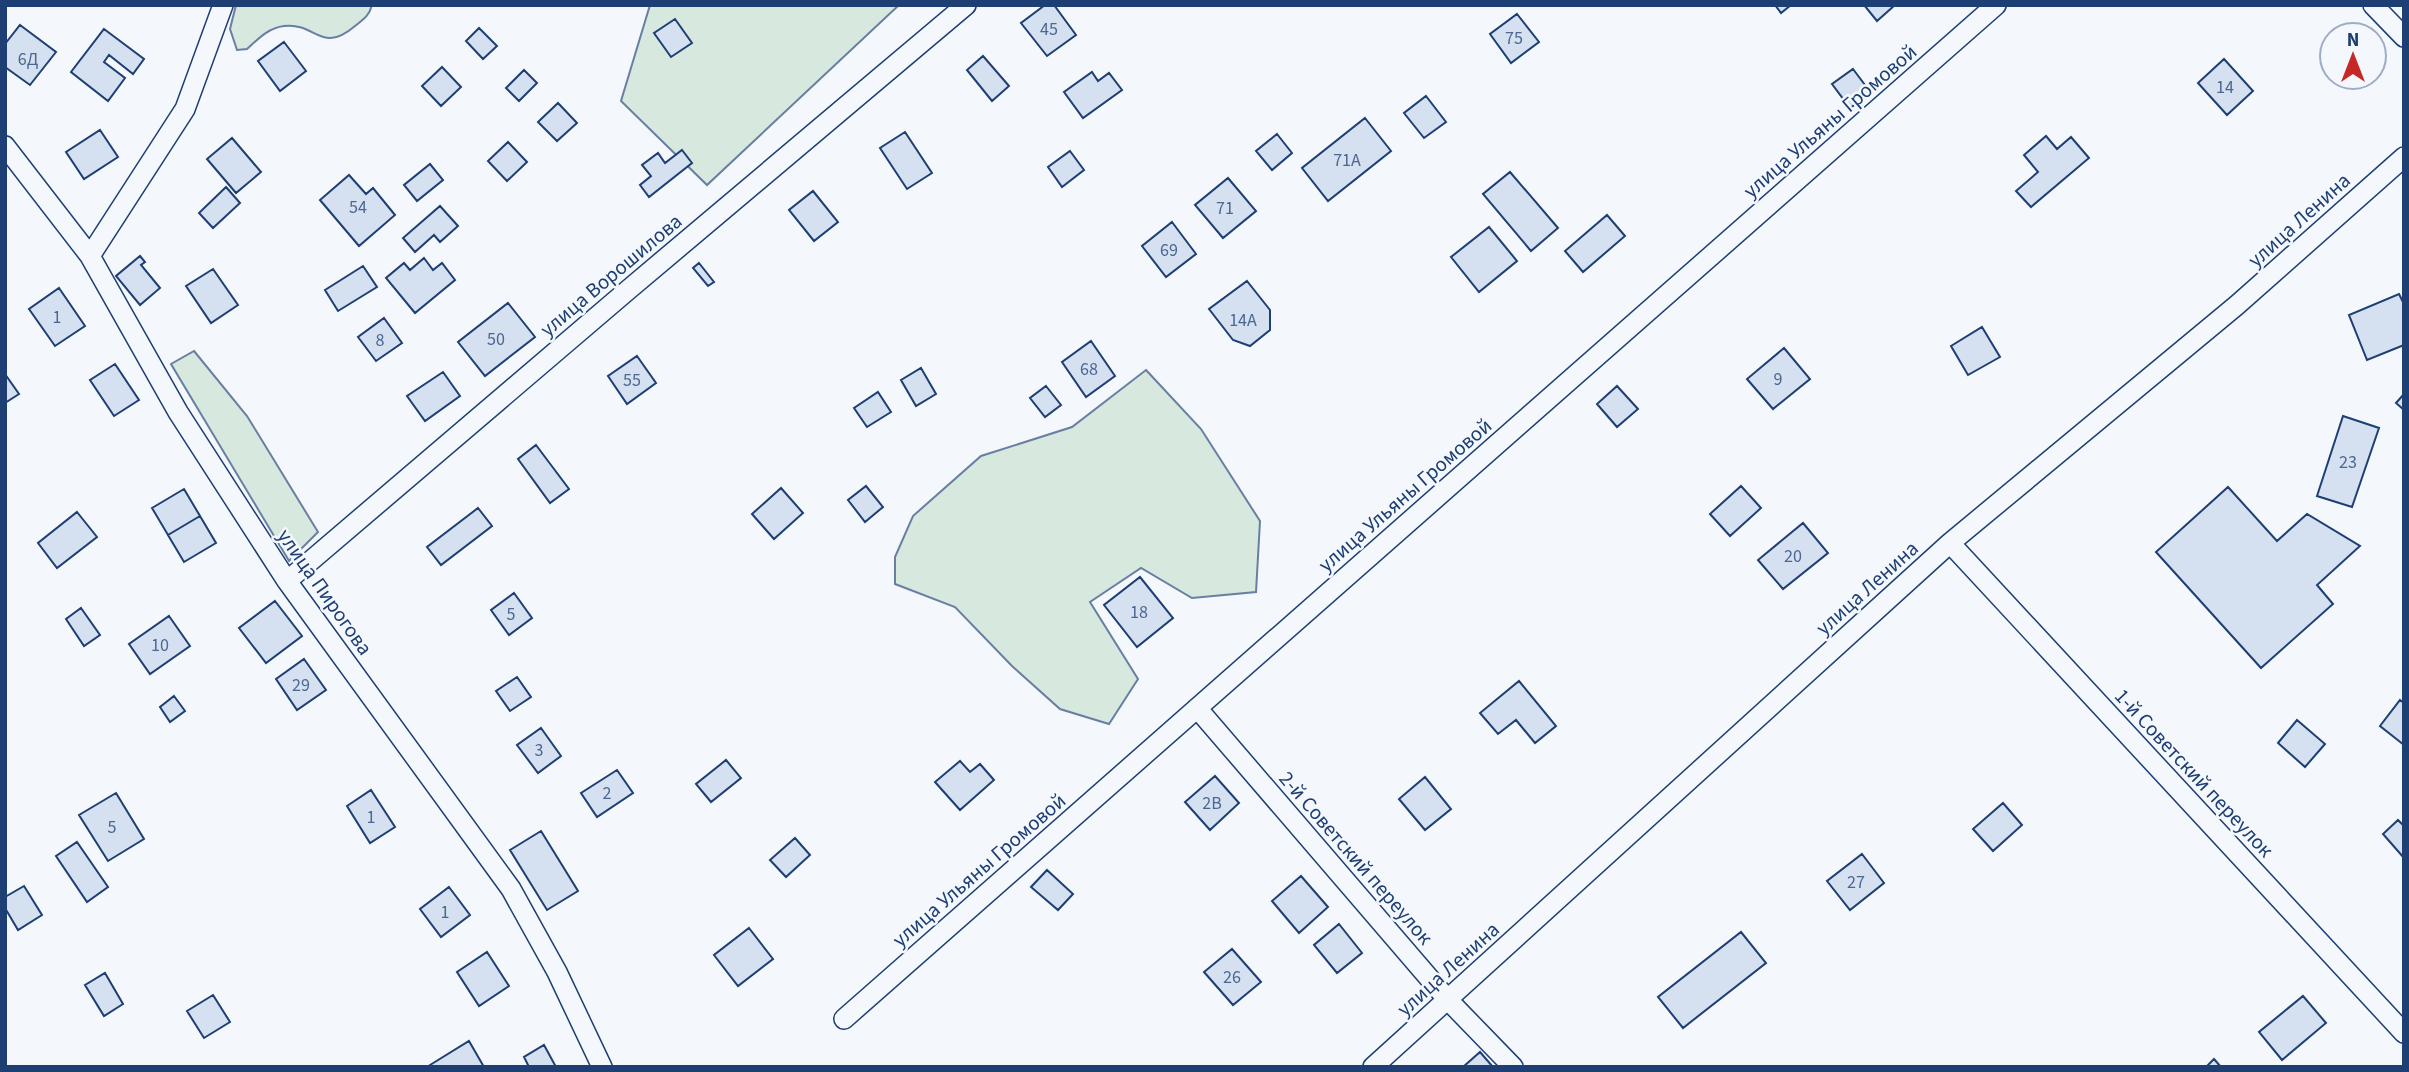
<svg xmlns="http://www.w3.org/2000/svg" width="2409" height="1072" font-family="'Source Sans 3',sans-serif">
	<style>
		.green { fill: #d7e8df; stroke: #687fa3; stroke-width: 2 }
		.building { fill: #d5e0f0; stroke: #1d3f73; stroke-width: 2 }
		.lines { fill: none; stroke-linecap: round; stroke-linejoin: round }
		.street-casing { stroke: #1d3f73; stroke-width: 22 }
		.street { stroke: #f4f7fb; stroke-width: 19 }
		.labels { text-anchor: middle; stroke-width: 5; stroke-linejoin: round; paint-order: stroke }
		.number-label { font-size: 18px; fill: #4b6792 }
		.street-label { font-size: 21px; fill: #1d3f73; stroke: #f4f7fb }
	</style>
	<rect width="100%" height="100%" fill="#f4f7fb"/>
	<path class="green" d="M236 5H372C369 16 364 19 355 26 321 55 316 22 284 26 268 28 258 39 247 49L237 50 230 29Z
		M650 5H899L707 185 621 101Z
		M194 351 247 416 318 532 289 561 171 364Z
		M1146 370 1201 429 1260 521 1256 592 1192 598 1141 568 1090 602 1138 679 1109 724 1060 709 1012 666 955 607 895 584V557L913 516 981 456 1072 427Z"/>
	<path class="building" d="M1045 5H1054L1076 35 1047 56 1021 23Z
		M1775 5H1791L1781 13Z
		M1864 5H1895L1877 21Z
		M1517 14 1539 42 1511 63 1490 34Z
		M675 19 692 43 671 57 654 33Z
		M20 25 56 52 30 85 5 67V44Z
		M479 28 497 46 483 59 466 41Z
		M104 29 144 59 133 74 109 55 104 62 125 78 108 101 71 72Z
		M284 42 306 71 280 91 258 61Z
		M983 56 1009 86 992 101 967 70Z
		M2224 59 2253 91 2227 115 2198 83Z
		M442 67 461 87 441 106 422 86Z
		M1853 69 1871 93 1850 108 1832 84Z
		M524 70 537 83 519 101 506 88Z
		M1092 72 1098 81 1109 73 1122 90 1083 118 1064 92Z
		M1426 96 1446 122 1424 138 1404 113Z
		M558 103 577 123 557 141 538 122Z
		M1365 118 1391 151 1328 201 1302 168Z
		M100 130 118 157 84 179 66 152Z
		M905 132 932 173 907 189 880 148Z
		M1277 134 1292 153 1272 170 1256 151Z
		M2046 136 2057 149 2071 137 2089 158 2031 207 2016 191 2038 172 2024 155Z
		M232 138 261 172 236 193 207 159Z
		M508 142 527 162 507 181 488 161Z
		M682 150 692 163 649 197 640 185 651 176 642 165 658 153 665 163Z
		M1070 151 1084 170 1062 187 1048 167Z
		M430 164 443 180 417 201 404 185Z
		M1510 172 1558 228 1531 251 1483 194Z
		M349 175 366 194 373 188 395 215 359 246 320 200Z
		M1228 178 1256 211 1223 238 1195 205Z
		M226 187 240 203 213 228 199 213Z
		M813 191 838 222 814 241 789 210Z
		M440 206 458 226 440 242 434 235 415 252 403 238Z
		M1607 215 1625 236 1583 272 1565 251Z
		M1172 222 1196 254 1166 277 1142 246Z
		M1489 227 1517 261 1479 292 1451 257Z
		M140 256 145 262 141 265 160 288 140 305 116 276Z
		M424 258 433 270 442 263 455 280 415 313 386 278 404 263 410 270Z
		M699 263 714 282 708 286 693 268Z
		M363 266 377 287 338 311 325 290Z
		M213 269 238 305 211 323 186 286Z
		M1247 281 1270 310V330L1250 346 1233 340 1209 309Z
		M59 288 85 326 55 346 29 309Z
		M2399 294 2404 304V345L2367 360 2349 315Z
		M508 303 535 337 485 376 458 342Z
		M384 318 402 343 376 361 358 337Z
		M1982 327 2000 357 1968 375 1951 346Z
		M1091 341 1115 376 1086 397 1062 362Z
		M1784 348 1810 379 1773 409 1747 379Z
		M637 356 656 383 627 404 608 376Z
		M115 364 139 400 114 416 90 380Z
		M921 368 936 394 916 406 901 380Z
		M443 372 460 396 425 421 407 396Z
		M5 374 19 394 5 403Z
		M1046 386 1061 405 1045 417 1030 398Z
		M1617 386 1638 409 1617 427 1597 404Z
		M878 392 891 412 867 427 854 408Z
		M2404 394V410L2396 403Z
		M2343 416 2379 428 2352 507 2317 496Z
		M536 445 569 489 550 503 518 459Z
		M866 486 883 507 865 522 848 500Z
		M1741 486 1761 508 1730 536 1710 514Z
		M2228 487 2277 541 2307 514 2360 546 2317 585 2333 604 2261 668 2156 552Z
		M781 488 803 513 774 539 752 514Z
		M184 489 200 516 168 535 152 508Z
		M478 508 492 526 441 565 427 547Z
		M77 512 97 537 57 568 38 543Z
		M200 516 216 543 184 562 168 535Z
		M1803 523 1828 553 1783 589 1758 560Z
		M1140 577 1173 618 1137 647 1104 605Z
		M514 593 532 618 509 635 491 610Z
		M275 601 302 636 266 663 239 628Z
		M81 608 100 635 84 646 66 619Z
		M169 616 190 646 150 674 129 644Z
		M304 659 326 690 297 710 276 679Z
		M517 677 531 697 510 711 496 691Z
		M1519 681 1556 726 1535 743 1516 720 1498 734 1480 713Z
		M174 696 185 711 170 722 160 707Z
		M2400 700 2404 703V745L2380 726Z
		M2297 720 2325 744 2305 767 2278 743Z
		M541 728 561 756 538 773 517 745Z
		M726 760 741 778 711 802 696 784Z
		M960 761 970 772 980 764 994 780 960 810 935 782Z
		M617 770 633 793 597 817 581 793Z
		M1215 776 1239 803 1210 830 1185 802Z
		M1425 777 1451 809 1425 830 1399 799Z
		M371 790 395 827 370 843 347 806Z
		M116 793 144 839 108 861 79 815Z
		M2003 803 2022 825 1993 851 1973 829Z
		M2398 820 2404 826V858L2383 834Z
		M541 831 578 891 547 910 510 850Z
		M795 838 810 855 786 877 770 860Z
		M77 842 108 887 87 902 56 856Z
		M1862 854 1884 883 1850 910 1827 881Z
		M1047 870 1073 894 1058 910 1031 887Z
		M1301 876 1328 907 1299 933 1272 901Z
		M24 886 42 915 18 930 5 908V897Z
		M449 887 470 915 441 937 420 909Z
		M1339 924 1362 953 1337 973 1314 945Z
		M749 928 773 959 738 986 714 955Z
		M1741 932 1766 963 1683 1028 1658 997Z
		M1232 949 1261 982 1233 1005 1204 972Z
		M487 952 509 986 479 1006 457 972Z
		M105 973 123 1004 104 1016 85 985Z
		M213 995 230 1022 204 1038 187 1011Z
		M2303 996 2326 1023 2282 1060 2259 1032Z
		M469 1041 484 1067H431L430 1065Z
		M544 1045 556 1067H529L524 1057Z
		M1480 1052 1493 1067H1463Z
		M2214 1059 2221 1067H2206Z"/>
	<g class="lines">
		<defs>
			<path id="street" d="M2373 5 2404 37
				M5 146 90 256 178 412 287 581 511 889 557 972 602 1067
				M90 256 185 109 223 5
				M1950 543 2404 1033
				M287 581 628 290 966 5
				M1197 708 1448 1000 1513 1067
				M844 1019 1996 5
				M1373 1067 1950 543 2237 305 2404 157"/>
		</defs>
		<use href="#street" class="street-casing"/>
		<use href="#street" class="street"/>
	</g>
	<g class="labels">
		<g class="number-label">
			<text x="1049" y="35">45</text>
			<text x="1514" y="44">75</text>
			<text x="28" y="65">6Д</text>
			<text x="2225" y="93">14</text>
			<text x="1347" y="166">71А</text>
			<text x="358" y="213">54</text>
			<text x="1225" y="214">71</text>
			<text x="1169" y="256">69</text>
			<text x="57" y="323">1</text>
			<text x="1243" y="326">14А</text>
			<text x="496" y="345">50</text>
			<text x="380" y="346">8</text>
			<text x="1089" y="375">68</text>
			<text x="1778" y="385">9</text>
			<text x="632" y="386">55</text>
			<text x="2348" y="468">23</text>
			<text x="1793" y="562">20</text>
			<text x="1139" y="618">18</text>
			<text x="511" y="620">5</text>
			<text x="160" y="651">10</text>
			<text x="301" y="691">29</text>
			<text x="539" y="756">3</text>
			<text x="607" y="799">2</text>
			<text x="1212" y="809">2В</text>
			<text x="371" y="823">1</text>
			<text x="112" y="833">5</text>
			<text x="1856" y="888">27</text>
			<text x="445" y="918">1</text>
			<text x="1232" y="983">26</text>
		</g>
		<g class="street-label">
			<text transform="translate(1830 121) rotate(-41)" y="7">улица Ульяны Громовой</text>
			<text transform="translate(2299 220) rotate(-42)" y="7">улица Ленина</text>
			<text transform="translate(611 275) rotate(-40)" y="7">улица Ворошилова</text>
			<text transform="translate(1405 495) rotate(-41)" y="7">улица Ульяны Громовой</text>
			<text transform="translate(1867 588) rotate(-42)" y="7">улица Ленина</text>
			<text transform="translate(325 592) rotate(55)" y="7">улица Пирогова</text>
			<text transform="translate(2194 773) rotate(47)" y="7">1-й Советский переулок</text>
			<text transform="translate(1356 858) rotate(49)" y="7">2-й Советский переулок</text>
			<text transform="translate(979 870) rotate(-41)" y="7">улица Ульяны Громовой</text>
			<text transform="translate(1448 969) rotate(-42)" y="7">улица Ленина</text>
		</g>
	</g>
	<rect width="2409" height="1072" fill="none" stroke="#1d3f73" stroke-width="14"/>
	<g transform="translate(2353 56)"><circle r="33" fill="#f4f7fb" stroke="#9eadc5" stroke-width="2"/>
	<path d="M0-5L12 26L0 18L-12 26Z" fill="#c62828"/>
	<text y="-10" font-size="19" font-weight="bold" text-anchor="middle" fill="#1d3f73">N</text>
	</g>
</svg>
